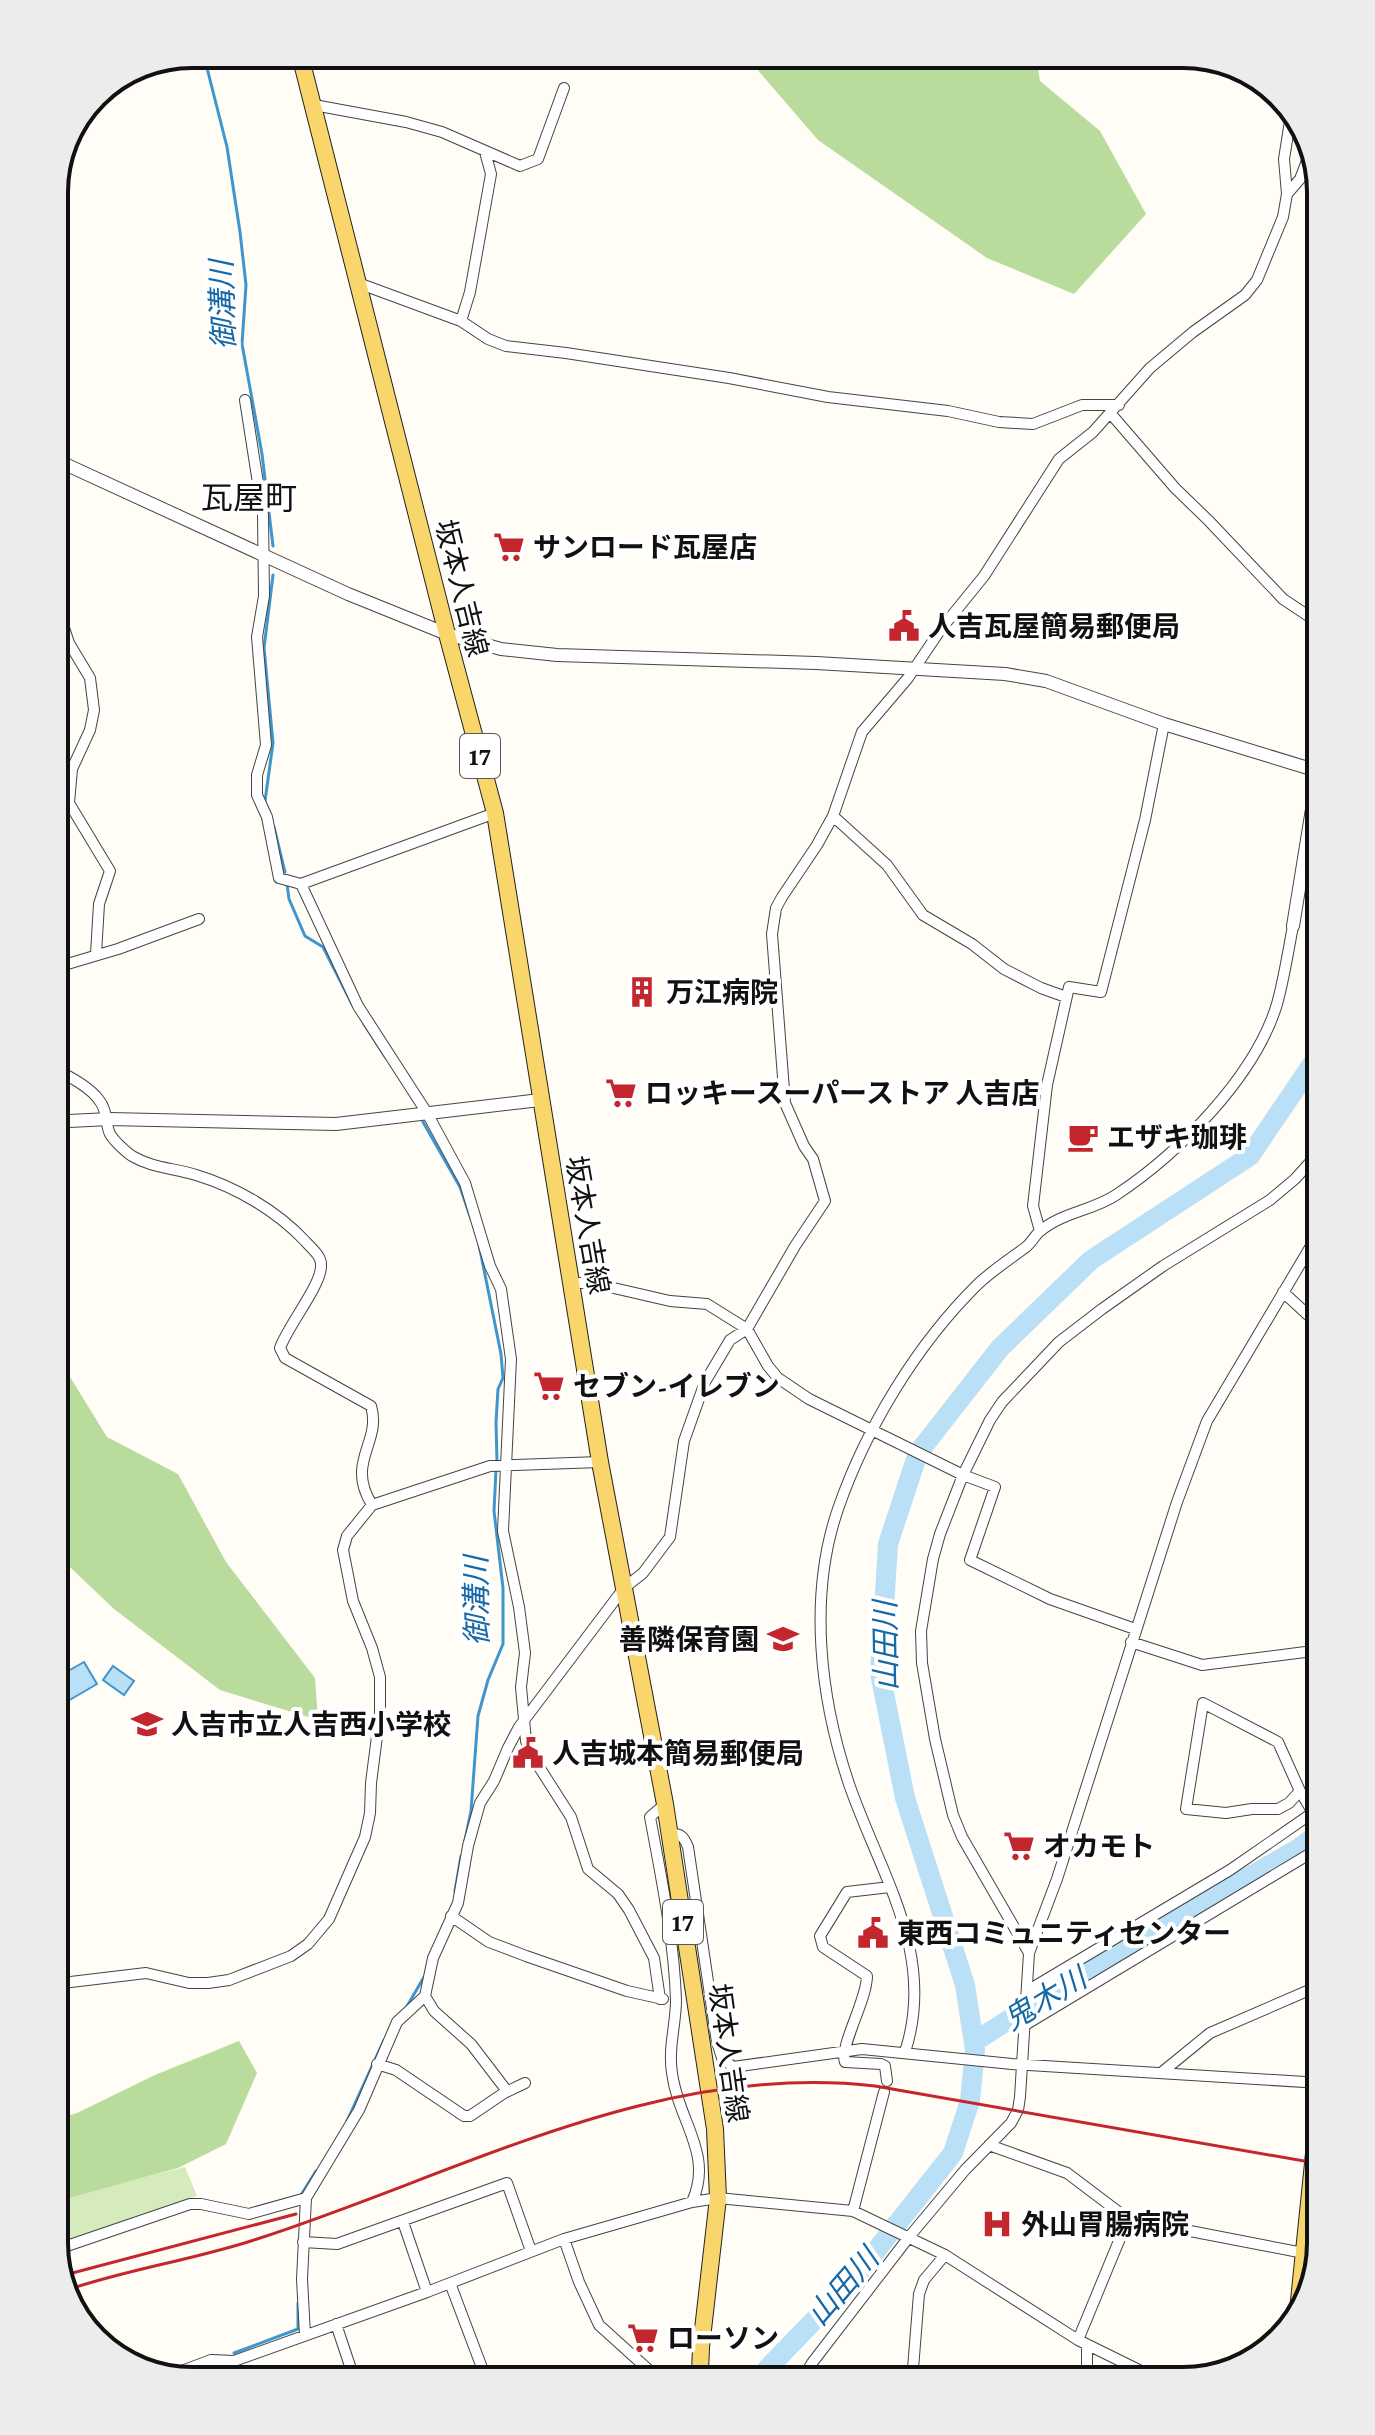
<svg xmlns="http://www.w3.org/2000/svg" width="1375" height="2435" font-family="'Crimson Pro','Noto Sans JP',serif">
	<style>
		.green { fill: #d5ebbd }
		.forest { fill: #b9dc9c }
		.water { fill: #b9e0f7; stroke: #3f96cf; stroke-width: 2 }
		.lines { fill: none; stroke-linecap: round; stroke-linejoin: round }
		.stream { stroke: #3f96cf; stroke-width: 3 }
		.river { stroke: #b9e0f7; stroke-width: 20 }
		.minor-casing { stroke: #444; stroke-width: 12 }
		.tertiary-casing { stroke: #444; stroke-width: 14 }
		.primary-casing { stroke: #222; stroke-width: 18 }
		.minor { stroke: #fff; stroke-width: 10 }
		.tertiary { stroke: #fff; stroke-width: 12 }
		.primary { stroke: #f9d66b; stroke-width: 16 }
		.rail { stroke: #c4262e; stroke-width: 3 }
		.labels { text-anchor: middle; stroke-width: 8; stroke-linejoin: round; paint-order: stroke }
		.shield { fill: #fff; stroke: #585858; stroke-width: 2 }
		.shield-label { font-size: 26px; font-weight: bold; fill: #111 }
		.poi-label { font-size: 28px; font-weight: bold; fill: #111; stroke: #fff; text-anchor: start }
		.street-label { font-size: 28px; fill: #111; stroke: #fff }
		.water-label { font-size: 30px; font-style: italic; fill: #1768a6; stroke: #fff }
		.quarter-label { font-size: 32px; fill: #111; stroke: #fff }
		.rim { fill: none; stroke: #111; stroke-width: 4 }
	</style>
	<rect width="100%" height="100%" fill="#fffdf5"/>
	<path class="green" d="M185 2167 197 2196 54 2245V2200Z"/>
	<path class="forest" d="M1036 56 1040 81 1100 131 1146 214 1074 294 987 258 818 140 756 68 757 58Z
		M54 1351 107 1437 178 1474 226 1562 315 1678 318 1720 220 1690 114 1609 54 1552Z
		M239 2041 257 2073 226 2144 178 2168 54 2202V2120L77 2113 155 2075Z"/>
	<path class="water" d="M84 1662 97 1684 61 1705 54 1693V1679Z
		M113 1666 134 1681 124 1695 103 1680Z"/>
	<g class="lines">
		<path class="stream" d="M206 64 227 147 240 232 246 285 242 344 262 454 273 546
			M265 801 273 743 264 648 273 575
			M274 827 285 872
			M287 884 289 899 305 936 323 947 352 1004
			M364 1024 386 1058
			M423 1122 460 1187 471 1219
			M479 1245 501 1354 503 1378 498 1389 496 1422 497 1462
			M465 1840 471 1811 478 1716 488 1680 503 1644V1588L494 1511 496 1470
			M455 1891 461 1856
			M406 2008 424 1977
			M347 2121 384 2040
			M301 2195 316 2171
			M234 2353 298 2329V2303
			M213 2381 214 2367"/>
		<path class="river" d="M974 2042 1096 1964 1296 1850 1321 1832
			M759 2381 768 2368 852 2281 953 2153 970 2101 975 2050 965 1985 905 1798 880 1673 888 1544 918 1453 1000 1348 1091 1260 1250 1156 1321 1051"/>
		<defs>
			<path id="minor" d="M314 105 406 122 442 132 520 166 538 159 564 88
				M1287 194 1300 179 1312 148
				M358 283 461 321 488 339 506 346 566 353 729 378 828 397 948 411 999 422 1033 424 1082 405H1119
				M461 321 470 292 491 174 485 152
				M245 400 263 515 264 596 257 637 266 745 257 775V795L267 817 279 878 301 884 495 813
				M1111 414 1175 488 1209 521 1283 599 1310 617 1321 620
				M54 598 69 643 90 678 94 710 90 730 72 769 69 803 110 871 99 904 96 954
				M1315 769 1321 744
				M833 816 887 865 923 915 972 944 1004 969 1041 988 1066 997
				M301 884 358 1006 427 1113 465 1183 490 1266 501 1289 511 1359 503 1531 519 1607 525 1653 521 1687 526 1741 534 1759 571 1817 588 1869 618 1894 629 1910 654 1958 660 1999
				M54 972 64 965 118 949 199 919
				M54 1069C69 1076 89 1086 99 1100 108 1111 105 1124 110 1134 114 1141 126 1152 132 1156 152 1168 174 1168 196 1175 236 1187 277 1211 305 1241 312 1249 322 1256 321 1266 321 1286 288 1325 280 1348L285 1358 371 1406C382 1443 345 1461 372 1505
				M1040 1231 1033 1206 1047 1085 1069 987 1101 992 1145 820 1164 724
				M573 1283H592L670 1301 707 1304 747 1329 768 1366 778 1378 809 1399 963 1475 995 1487 970 1560 1050 1599 1135 1629
				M1283 1292 1321 1327
				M1313 1487 1321 1459
				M1131 1642 1202 1665 1321 1650
				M1300 1791 1278 1742 1203 1703 1186 1809 1226 1813 1252 1809H1278L1289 1803 1300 1791 1313 1813 1321 1820
				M665 1804 650 1817C661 1876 674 1939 676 2000 676 2024 668 2048 672 2073 678 2121 714 2154 692 2202
				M669 1834C681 1833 684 1837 688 1847L717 2042 722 2058 733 2067 862 2049 1012 2064 1321 2083
				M451 1916 489 1942 526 1956 627 1991 663 1999
				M1029 1953 962 1837 953 1815 935 1739 922 1663 921 1631 933 1559 940 1534 963 1475 990 1420 1002 1402 1059 1342 1102 1309 1163 1266 1270 1200 1295 1179 1321 1150
				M54 1984 146 1973 189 1983H208L229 1980 291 1956 308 1944 329 1919 365 1837 370 1813 371 1783 380 1713V1677L372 1648 353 1601 343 1550 347 1536 372 1505 490 1466 600 1462
				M1027 1991 1230 1870 1321 1807
				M425 1996 434 2011 471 2044 507 2091
				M1025 2025 1321 1847
				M905 2052C937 1954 880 1874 849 1784 820 1698 808 1596 838 1509 866 1428 917 1344 978 1284 993 1270 1010 1259 1026 1247 1031 1243 1034 1237 1039 1232 1062 1212 1092 1211 1116 1195 1178 1154 1255 1077 1277 1004 1284 979 1288 952 1293 926
				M377 2064 396 2070 464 2116H470L504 2093 525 2083
				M1161 2073 1210 2033 1321 1985
				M887 2081 885 2066 881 2064 845 2062C839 2047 867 2000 867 1976L823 1947 820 1936 847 1892 890 1887
				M989 2145 1067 2173 1128 2219 1319 2256
				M853 2211 884 2092
				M403 2222 427 2292
				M564 2239 579 2282 599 2325 661 2381
				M303 2242 337 2244 507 2183 531 2251
				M55 2250 190 2204H201L249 2214 306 2198
				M450 2283 487 2381
				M336 2324 355 2381
				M305 2335 302 2279 306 2198 359 2110 397 2022 425 1996 433 1958 458 1903 468 1846 480 1803 494 1781 508 1748 519 1727 624 1588 643 1573 670 1537 684 1441 705 1382 730 1340 747 1329 795 1246 825 1201 813 1159 804 1146 785 1103 772 934 776 908 782 897 817 845 833 816 862 732 908 678 941 629 984 576 1059 459 1093 432 1150 368 1193 332 1245 295 1257 280 1283 217 1287 194 1284 159 1291 115
				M1078 2340 1128 2219
				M168 2376 211 2360 234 2361 427 2292 564 2239 692 2202 718 2198 853 2211 945 2255 1078 2340 1147 2374 1170 2381
				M219 2381 223 2362
				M802 2381 812 2363 909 2237 965 2170 1011 2123 1018 2110 1020 2097 1029 1953 1057 1879 1177 1502 1207 1421 1321 1229
				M912 2381 919 2294 924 2280 945 2255
				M1087 2381V2345"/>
			<path id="tertiary" d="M54 459 348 594 447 634 501 649 557 655 816 663 1005 674 1046 681 1164 724 1321 772
				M1293 926 1312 809 1315 769
				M54 1126 69 1121 109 1119 336 1124 540 1100
				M665 2381 700 2373"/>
			<path id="primary" d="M302 63 447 634 495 813 600 1462 665 1804 715 2129 718 2198 701 2347 700 2373 711 2379 737 2381
				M1297 2320 1321 2085"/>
		</defs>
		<use href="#minor" class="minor-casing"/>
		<use href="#tertiary" class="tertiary-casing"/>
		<use href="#primary" class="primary-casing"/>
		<use href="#minor" class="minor"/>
		<use href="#tertiary" class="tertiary"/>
		<use href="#primary" class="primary"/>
		<path class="rail" d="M61 2276 296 2214
			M64 2291C127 2269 194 2260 257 2239 459 2174 657 2061 875 2086L1321 2164"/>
	</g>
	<defs>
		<symbol id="supermarket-bare" viewBox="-9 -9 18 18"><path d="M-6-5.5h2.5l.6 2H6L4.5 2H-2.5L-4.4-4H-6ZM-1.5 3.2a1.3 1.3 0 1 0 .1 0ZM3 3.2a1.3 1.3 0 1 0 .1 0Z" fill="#c4262e" stroke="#fff" stroke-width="2.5" paint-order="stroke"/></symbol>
		<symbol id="civic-bare" viewBox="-9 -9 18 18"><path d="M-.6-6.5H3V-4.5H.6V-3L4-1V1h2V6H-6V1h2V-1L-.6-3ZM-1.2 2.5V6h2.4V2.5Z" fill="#c4262e" stroke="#fff" stroke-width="2.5" paint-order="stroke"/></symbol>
		<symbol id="building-bare" viewBox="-9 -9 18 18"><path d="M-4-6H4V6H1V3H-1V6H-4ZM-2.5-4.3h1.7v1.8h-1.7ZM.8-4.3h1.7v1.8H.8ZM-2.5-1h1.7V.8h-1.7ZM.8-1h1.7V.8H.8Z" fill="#c4262e" stroke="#fff" stroke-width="2.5" paint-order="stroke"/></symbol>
		<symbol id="cafe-bare" viewBox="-9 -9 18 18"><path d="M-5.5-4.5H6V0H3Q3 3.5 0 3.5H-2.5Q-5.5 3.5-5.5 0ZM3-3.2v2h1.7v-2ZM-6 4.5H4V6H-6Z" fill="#c4262e" stroke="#fff" stroke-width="2.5" paint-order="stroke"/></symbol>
		<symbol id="school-bare" viewBox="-9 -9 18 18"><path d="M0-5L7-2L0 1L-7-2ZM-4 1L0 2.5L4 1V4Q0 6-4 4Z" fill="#c4262e" stroke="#fff" stroke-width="2.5" paint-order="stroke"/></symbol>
		<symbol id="hospital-bare" viewBox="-9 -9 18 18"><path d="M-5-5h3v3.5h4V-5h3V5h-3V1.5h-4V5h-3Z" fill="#c4262e" stroke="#fff" stroke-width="2.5" paint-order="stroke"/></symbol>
	</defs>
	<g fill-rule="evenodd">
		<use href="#supermarket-bare" x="487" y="525" width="44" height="44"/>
		<use href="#civic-bare" x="882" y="604" width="44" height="44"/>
		<use href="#building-bare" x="620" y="970" width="44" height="44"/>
		<use href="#supermarket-bare" x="599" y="1071" width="44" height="44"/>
		<use href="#cafe-bare" x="1061" y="1115" width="44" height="44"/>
		<use href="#supermarket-bare" x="527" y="1364" width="44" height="44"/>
		<use href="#school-bare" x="761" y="1617" width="44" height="44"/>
		<use href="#school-bare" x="125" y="1702" width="44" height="44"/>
		<use href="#civic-bare" x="506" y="1731" width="44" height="44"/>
		<use href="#supermarket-bare" x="997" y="1824" width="44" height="44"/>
		<use href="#civic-bare" x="851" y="1911" width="44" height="44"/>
		<use href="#hospital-bare" x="975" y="2202" width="44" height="44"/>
		<use href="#supermarket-bare" x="621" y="2316" width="44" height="44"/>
	</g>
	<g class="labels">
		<g class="shield">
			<rect x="460" y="734" width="40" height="44" rx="6"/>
			<rect x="663" y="1900" width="40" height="44" rx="6"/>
		</g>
		<g class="shield-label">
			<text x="480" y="765">17</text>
			<text x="683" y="1931">17</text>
		</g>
		<g class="poi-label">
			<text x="533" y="557">サンロード瓦屋店</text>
			<text x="928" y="636">人吉瓦屋簡易郵便局</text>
			<text x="666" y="1002">万江病院</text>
			<text x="645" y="1103">ロッキースーパーストア 人吉店</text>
			<text x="1107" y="1147">エザキ珈琲</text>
			<text x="573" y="1396">セブン-イレブン</text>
			<text x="759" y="1649" text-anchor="end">善隣保育園</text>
			<text x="171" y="1734">人吉市立人吉西小学校</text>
			<text x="552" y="1763">人吉城本簡易郵便局</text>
			<text x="1043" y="1856">オカモト</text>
			<text x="897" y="1943">東西コミュニティセンター</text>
			<text x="1021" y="2234">外山胃腸病院</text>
			<text x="667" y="2348">ローソン</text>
		</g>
		<g class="street-label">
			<text transform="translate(462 588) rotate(76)" y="10">坂本人吉線</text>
			<text transform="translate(588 1225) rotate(80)" y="10">坂本人吉線</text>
			<text transform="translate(729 2053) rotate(82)" y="10">坂本人吉線</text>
		</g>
		<g class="water-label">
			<text transform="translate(223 305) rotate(-92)" y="10">御溝川</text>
			<text transform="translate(477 1601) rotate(-91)" y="10">御溝川</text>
			<text transform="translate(886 1646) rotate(-91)" y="10">山田川</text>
			<text transform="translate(1045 1999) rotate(-31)" y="10">鬼木川</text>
			<text transform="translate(843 2287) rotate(-49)" y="10">山田川</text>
		</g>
		<g class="quarter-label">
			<text x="249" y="509">瓦屋町</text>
		</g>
	</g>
	<path d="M0 0H1375V2435H0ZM192 68H1183A124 124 0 0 1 1307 192V2243A124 124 0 0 1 1183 2367H192A124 124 0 0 1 68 2243V192A124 124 0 0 1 192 68Z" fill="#ececec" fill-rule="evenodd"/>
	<path class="rim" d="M192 68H1183A124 124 0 0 1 1307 192V2243A124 124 0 0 1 1183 2367H192A124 124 0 0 1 68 2243V192A124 124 0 0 1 192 68Z"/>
</svg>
